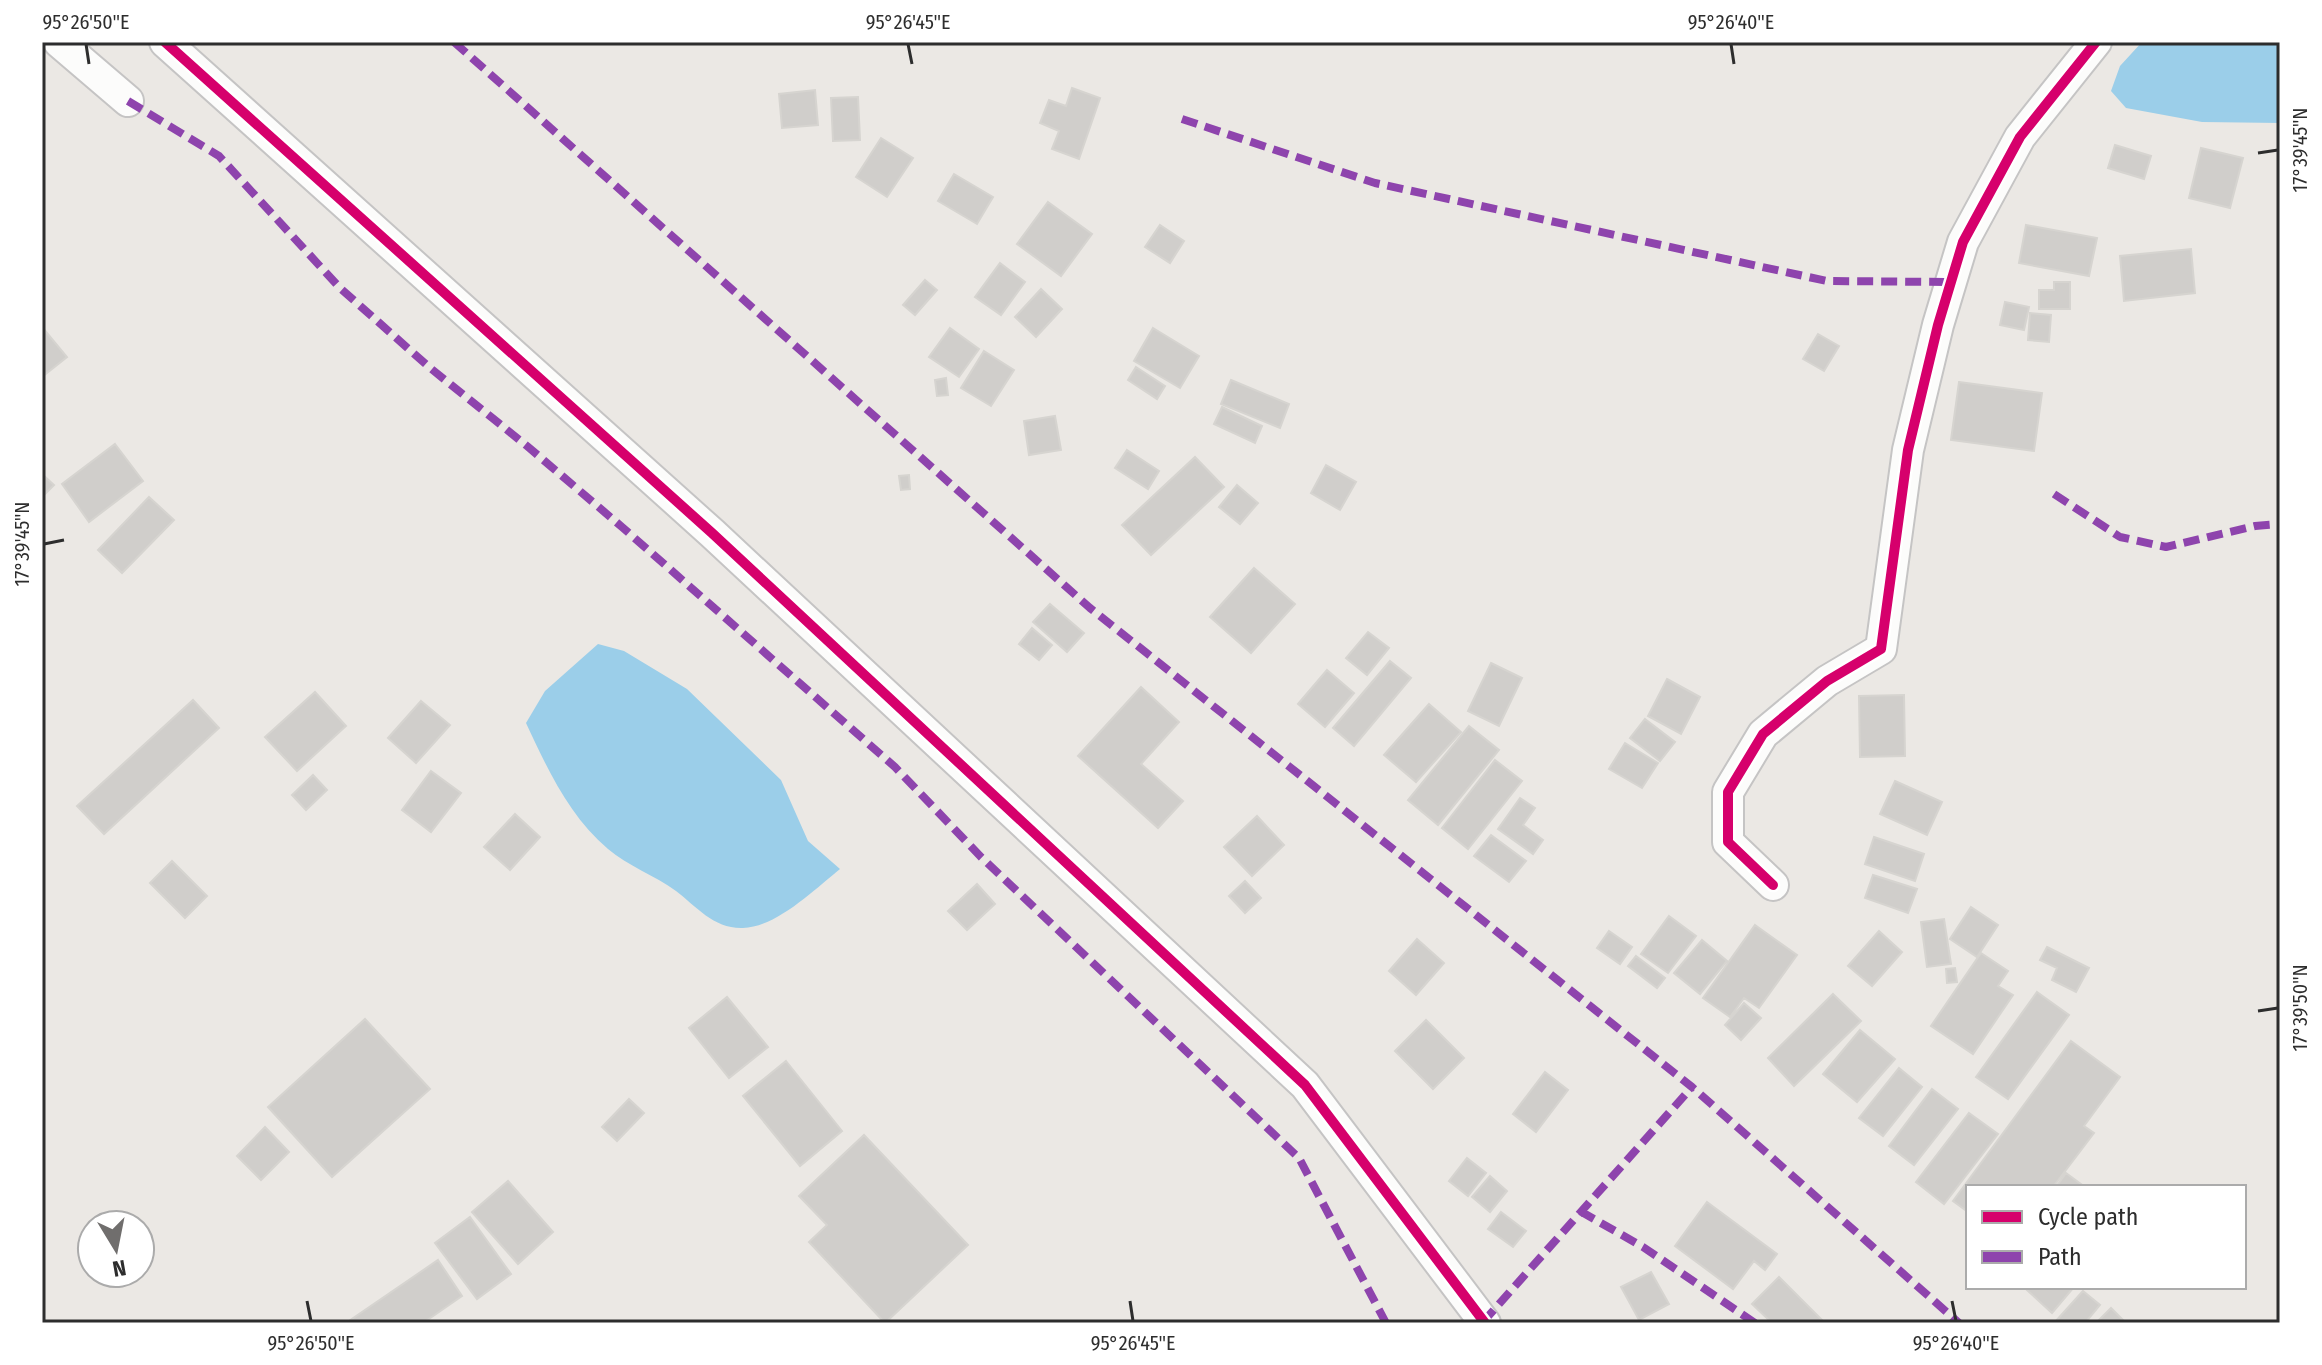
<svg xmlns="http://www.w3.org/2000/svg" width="2322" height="1365" font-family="'Fira Sans Condensed',sans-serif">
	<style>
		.water { fill: #9bcee9 }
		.building { fill: #d0cecb; stroke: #d6d4d0; stroke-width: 2 }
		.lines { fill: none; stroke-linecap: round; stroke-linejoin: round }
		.minor-casing { stroke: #c5c4c4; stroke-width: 34 }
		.minor { stroke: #fcfcfb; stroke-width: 30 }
		.quiet { stroke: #8e44ad; stroke-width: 8; stroke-dasharray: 16 8; stroke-linecap: butt }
		.cycleway-casing { stroke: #fff; stroke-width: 15 }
		.cycleway { stroke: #d6006c; stroke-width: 10 }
		.ticks { fill: none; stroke: #2d2d2d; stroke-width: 3 }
		.neatline { fill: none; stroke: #2d2d2d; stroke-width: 3 }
		.ticks-label { font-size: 20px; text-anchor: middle; fill: #2d2d2d }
	</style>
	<rect width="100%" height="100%" fill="#ebe8e4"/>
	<path class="water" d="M2142 42H2280V123L2202 122 2126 108 2111 91 2120 66Z
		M598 644 624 651 687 689 781 780 808 841 840 869C815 889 777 927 743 928 714 929 697 907 676 891 654 875 628 866 608 849 569 816 547 768 526 723L545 691Z"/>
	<path class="building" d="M1072 88 1100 98 1079 159 1052 149 1059 131 1040 123 1049 100 1066 106Z
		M815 90 818 125 782 128 779 94Z
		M858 97 860 140 833 141 831 98Z
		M881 138 913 158 887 197 856 177Z
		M2115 145 2151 156 2144 179 2108 168Z
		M2201 148 2243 158 2230 208 2189 198Z
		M954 174 993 197 977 224 938 201Z
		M1048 202 1092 234 1061 276 1017 244Z
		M1160 225 1184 241 1170 263 1145 247Z
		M2026 225 2097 238 2089 276 2019 263Z
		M2191 249 2195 293 2124 301 2120 256Z
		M1000 263 1025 282 1001 315 975 297Z
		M925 280 937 290 915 315 903 305Z
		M2054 282H2070V309H2039V290H2054Z
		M1041 289 1062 309 1036 337 1015 317Z
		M2005 302 2029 307 2024 330 2000 325Z
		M2030 313 2051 315 2049 342 2028 340Z
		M42 327 67 357 42 377Z
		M950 328 979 349 959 377 929 357Z
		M1153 328 1199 356 1180 388 1134 361Z
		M1818 334 1839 346 1824 371 1803 359Z
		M984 351 1014 370 991 406 961 388Z
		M1136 367 1165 386 1157 399 1128 380Z
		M946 378 948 395 937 396 935 380Z
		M1231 380 1289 404 1280 428 1221 404Z
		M1959 382 2042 393 2034 451 1951 440Z
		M1222 407 1262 426 1255 443 1214 424Z
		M1055 416 1061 450 1029 455 1024 421Z
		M115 444 143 481 89 522 62 484Z
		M1127 450 1159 471 1148 489 1115 468Z
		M1195 457 1224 487 1151 555 1122 525Z
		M1326 465 1356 482 1340 510 1311 493Z
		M42 474 54 485 42 497Z
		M909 475 910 489 901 490 899 476Z
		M1237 485 1258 503 1240 524 1219 507Z
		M149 497 174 520 122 573 98 550Z
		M1254 568 1295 604 1251 653 1210 617Z
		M1050 604 1084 633 1067 652 1033 622Z
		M1032 628 1052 645 1039 660 1019 644Z
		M1368 632 1389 648 1367 675 1346 658Z
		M1390 661 1411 678 1354 746 1333 728Z
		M1491 663 1522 678 1499 726 1468 711Z
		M1327 670 1354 693 1325 727 1298 704Z
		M1667 679 1700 697 1681 734 1648 716Z
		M1141 687 1179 722 1141 764 1183 801 1158 828 1078 756Z
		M315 692 346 726 297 771 265 737Z
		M1904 695 1905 756 1860 757 1859 696Z
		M193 700 219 728 104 834 77 806Z
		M421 701 450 725 416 763 388 738Z
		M1429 704 1461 732 1416 782 1384 755Z
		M1645 719 1675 742 1660 761 1630 738Z
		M1469 726 1499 750 1438 825 1408 800Z
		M1625 743 1658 763 1642 788 1609 769Z
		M1495 760 1522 781 1468 849 1442 828Z
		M431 771 461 793 431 832 402 810Z
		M313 775 327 790 306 810 292 795Z
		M1895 781 1942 802 1927 835 1880 814Z
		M1520 798 1535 808 1523 825 1543 840 1533 854 1498 829Z
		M515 814 540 837 510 870 484 847Z
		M1257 816 1284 845 1252 876 1224 847Z
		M1491 835 1526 861 1509 882 1474 856Z
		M1874 837 1924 854 1915 881 1865 864Z
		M172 861 207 896 185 918 150 883Z
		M1873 875 1917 889 1908 913 1865 898Z
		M1245 881 1261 898 1245 913 1229 896Z
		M977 884 995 904 967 930 948 911Z
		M1971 907 1998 925 1977 957 1950 939Z
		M1669 916 1696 936 1668 973 1641 954Z
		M1944 919 1951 964 1927 967 1921 922Z
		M1755 925 1797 955 1759 1008 1744 998 1730 1017 1703 998Z
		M1609 931 1632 947 1620 964 1597 948Z
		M1879 931 1902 952 1872 986 1848 966Z
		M1417 939 1444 963 1416 995 1389 971Z
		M1702 940 1727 961 1700 994 1674 973Z
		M2047 947 2089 968 2076 992 2052 980 2057 968 2040 960Z
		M1981 953 2008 971 1998 986 2013 995 1973 1054 1931 1026Z
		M1636 956 1665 978 1657 988 1628 966Z
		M1955 968 1957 982 1947 983 1946 969Z
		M2037 992 2069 1015 2008 1099 1976 1077Z
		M1833 994 1861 1021 1794 1086 1768 1058Z
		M727 997 768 1047 729 1078 689 1028Z
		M1744 1003 1761 1018 1741 1040 1725 1025Z
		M365 1019 430 1089 332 1177 268 1107Z
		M1426 1020 1464 1058 1433 1089 1395 1051Z
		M1860 1030 1895 1059 1857 1102 1823 1074Z
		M2071 1041 2120 1077 2084 1126 2094 1133 2053 1187H1968V1212L1953 1201Z
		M786 1061 842 1131 800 1166 743 1096Z
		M1899 1068 1922 1087 1883 1136 1859 1118Z
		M1545 1072 1568 1090 1536 1132 1513 1114Z
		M1932 1089 1958 1109 1914 1165 1889 1146Z
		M629 1099 644 1113 617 1141 602 1127Z
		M1969 1113 1998 1134 1944 1204 1916 1182Z
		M265 1127 289 1152 261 1180 237 1156Z
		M864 1135 968 1245 885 1323 809 1242 827 1225 799 1196Z
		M1467 1158 1486 1173 1468 1196 1449 1181Z
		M2066 1173 2085 1187H2056Z
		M1490 1176 1507 1191 1490 1212 1472 1197Z
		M508 1181 553 1232 518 1264 472 1212Z
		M1707 1202 1777 1254 1765 1270 1754 1261 1733 1289 1675 1246Z
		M1501 1212 1526 1231 1513 1247 1488 1229Z
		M470 1217 511 1274 477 1299 435 1243Z
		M438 1260 462 1296 423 1323H346Z
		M1651 1272 1669 1304 1639 1320 1621 1287Z
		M1779 1277 1825 1323H1772L1752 1304Z
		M2029 1287H2074L2052 1313 2027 1290Z
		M2083 1291 2100 1305 2085 1323H2054Z
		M2111 1308 2126 1323H2096Z"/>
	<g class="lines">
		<defs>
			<path id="minor" d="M59 42 128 101
				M165 42 712 533 1305 1085 1485 1323
				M1773 885 1728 842V792L1763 734 1827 681 1881 649 1908 450 1938 325 1963 242 2020 137 2096 42"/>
		</defs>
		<use href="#minor" class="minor-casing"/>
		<use href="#minor" class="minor"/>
		<path class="quiet" d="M454 42 1090 608 1692 1087 1959 1323
			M128 101 219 156 340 288 429 367 527 446 622 527 895 767 981 857 1299 1158 1386 1323
			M1182 119 1375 183 1827 281 1951 282
			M2054 494 2120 537 2166 547 2255 526 2280 524
			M1580 1211 1643 1247 1755 1323
			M1483 1322 1692 1087"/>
		<defs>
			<path id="cycleway" d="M165 42 712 533 1305 1085 1485 1323
				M1773 885 1728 842V792L1763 734 1827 681 1881 649 1908 450 1938 325 1963 242 2020 137 2096 42"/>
		</defs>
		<use href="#cycleway" class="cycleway-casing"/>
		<use href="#cycleway" class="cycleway"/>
	</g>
	<path class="ticks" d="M86 44 89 64M908 44 912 64M1731 44 1734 64M2258 153 2278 150M44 544 64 540M2258 1011 2278 1008M307 1301 311 1321M1130 1301 1133 1321M1952 1301 1956 1321"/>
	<rect width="2322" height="1365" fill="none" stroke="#ffffff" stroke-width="88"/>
	<rect x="1966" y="1185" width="280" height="104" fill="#ffffff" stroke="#ababab" stroke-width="2"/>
	<rect x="1982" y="1211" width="40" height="12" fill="#d6006c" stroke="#ababab" stroke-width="2"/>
	<text x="2038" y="1225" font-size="24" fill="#2d2d2d">Cycle path</text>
	<rect x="1982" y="1251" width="40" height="12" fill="#8e44ad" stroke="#ababab" stroke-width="2"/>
	<text x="2038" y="1265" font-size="24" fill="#2d2d2d">Path</text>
	<g transform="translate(116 1249) rotate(170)"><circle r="38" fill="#ffffff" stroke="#ababab" stroke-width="2"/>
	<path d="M0-6L14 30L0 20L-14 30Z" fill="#706e6d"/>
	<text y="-12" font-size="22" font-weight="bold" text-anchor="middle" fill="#2d2d2d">N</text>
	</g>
	<rect x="44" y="44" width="2234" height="1277" class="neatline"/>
	<g class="ticks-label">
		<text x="86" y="29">95°26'50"E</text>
		<text x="908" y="29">95°26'45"E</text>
		<text x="1731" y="29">95°26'40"E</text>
		<text transform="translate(2300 150) rotate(-90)" y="7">17°39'45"N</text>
		<text transform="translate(22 544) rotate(-90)" y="7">17°39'45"N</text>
		<text transform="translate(2300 1008) rotate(-90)" y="7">17°39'50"N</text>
		<text x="311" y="1350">95°26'50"E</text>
		<text x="1133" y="1350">95°26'45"E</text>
		<text x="1956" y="1350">95°26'40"E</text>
	</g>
</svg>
